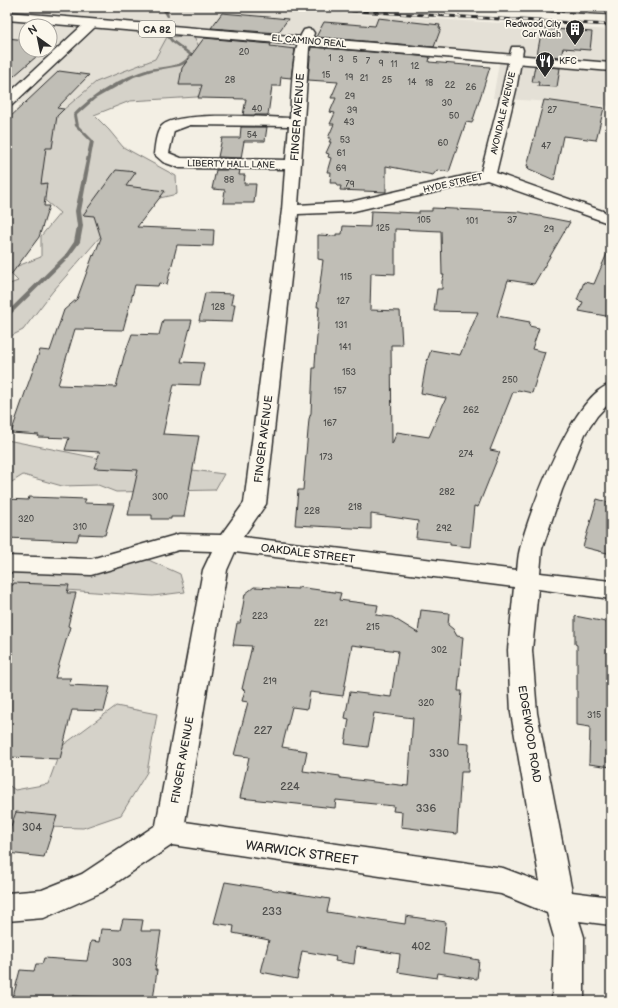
<svg xmlns="http://www.w3.org/2000/svg" width="618" height="1008" font-family="'Balsamiq Sans',sans-serif">
	<style>
		.built { fill: #e4e0d6; fill-rule: evenodd }
		.green { fill: #d5d2c9; stroke: #807e7a }
		.lines { fill: none; stroke-linecap: round; stroke-linejoin: round }
		.stream { fill: #787772; fill-rule: evenodd }
		.building { fill: #c0beb6; stroke: #2b2b2b; fill-rule: evenodd }
		.minor-casing { stroke: #2b2b2b; stroke-width: 3 }
		.major-casing { stroke: #2b2b2b; stroke-width: 3 }
		.minor { fill: #fbf7ec; fill-rule: evenodd }
		.major { fill: #fbf7ec; fill-rule: evenodd }
		.rail-casing { stroke: #2b2b2b; stroke-width: 3 }
		.rail { stroke: #fbf7ec; stroke-width: 2; stroke-dasharray: 5.5; stroke-linecap: butt }
		.labels { text-anchor: middle; stroke-width: 3.5; stroke-linejoin: round; paint-order: stroke }
		.far-poi-label { font-size: 9px; fill: #2b2b2b; stroke: #fbf7ec; text-anchor: end }
		.far-street-label { font-size: 9px; fill: #2b2b2b; stroke: #fbf7ec }
		.number-label { font-size: 9px; fill: #50504e }
		.shield { fill: #fbf7ec; stroke: #696865; stroke-width: 1 }
		.shield-label { font-size: 10px; font-weight: bold; fill: #2b2b2b }
		.street-label { font-size: 11px; fill: #2b2b2b; stroke: #fbf7ec }
		.near-number-label { font-size: 11px; fill: #50504e }
		.near-street-label { font-size: 13px; fill: #2b2b2b; stroke: #fbf7ec }
	</style>
	<rect width="100%" height="100%" fill="#f3efe4"/>
	<filter id="ink" filterUnits="userSpaceOnUse"><feTurbulence type="fractalNoise" baseFrequency=".025" numOctaves="2"/><feDisplacementMap in="SourceGraphic" scale="8" xChannelSelector="R" yChannelSelector="G"/><feConvolveMatrix kernelMatrix="1 2 1 2 8 2 1 2 1" color-interpolation-filters="sRGB"/></filter>
	<g filter="url(#ink)">
		<path class="built" d="M7 7H247L611 30V106L493 98 499 63 315 48 309 50V73H141L84 109 11 103 7 105ZM26 26H50V50H26Z"/>
		<path class="green" d="M194 36 204 58 209 84 197 97 130 101 94 115 109 130 123 147 176 176 177 194 130 205 101 236 53 291 23 330 7 338V285L18 281 7 270 41 257V236L60 213 35 192 32 169 56 116 96 82 155 59 167 37Z
			M7 440 97 458 224 474 215 490 116 492 98 485 62 486 23 475 7 485Z
			M144 558 180 574 185 592 153 596 7 586V569Z
			M116 706 157 714 147 772 121 815 83 828 7 826V784L15 790 48 784 62 746Z"/>
		<g class="lines">
			<path class="stream" d="M159 7C165 7 169 11 169 17H167L164 12Z
				M168 36H170L173 40 192 54 189 62 180 66 152 71 134 77 95 99 77 115 79 126 94 141 81 211 83 226 80 242 69 257 9 316 7 317V312L65 255 74 242 77 226 75 211 90 141 75 126 73 115C91 95 123 76 149 69 162 66 182 68 189 55L171 42 167 37Z"/>
		</g>
		<path class="building" d="M222 13 268 17 288 19 278 33 211 28Z
			M378 18 440 25 439 28H441L434 47 316 37 324 22 375 26Z
			M542 28 592 32 590 50 563 48 561 57 537 55Z
			M7 38 26 40V50H44L7 82Z
			M204 38 271 44 270 46 295 49 291 78 281 77 280 86H272L268 115H243L246 99 198 98 202 85H179L182 68Z
			M311 47 430 57 429 62 490 67 472 123 466 122 449 172 437 170 433 175 386 166V192L340 190 341 186H337V183H330L331 172H327L331 158 328 157 329 154 326 153 331 142H329L331 138H328L334 124H330L335 113 330 112 336 98H331L338 82 308 80Z
			M535 66 560 68 557 87 538 86 539 82H532Z
			M59 71 89 75 57 108 64 109 57 116 52 148H46L41 184 47 183 44 206H49L39 237 7 280V120Z
			M544 100 604 108 596 140 563 136 554 180 527 168 529 167 527 166Z
			M241 127H267L265 141H244L241 158 218 157 222 138H240Z
			M116 170 136 172 126 186 165 191 137 227 214 230 213 246 177 245 167 284 159 283 158 286 135 285 123 330 75 329 58 385 116 387 124 356 132 334 159 335 163 320H192L181 362 204 363 200 385 174 384 163 434 199 436 184 517H171V519H152V515H128L138 470 94 468 100 452 65 450 69 438 38 437 39 435 11 433 40 350 50 351 64 310 77 299 93 255 94 256 101 238 94 216 83 215Z
			M216 170H240L239 175H245L244 184H256L254 203H223L225 190 212 189Z
			M432 208 519 212 570 222 534 284 508 280 497 316 530 322 529 326 539 328 532 349 545 352 532 393 518 390 516 392H513L490 450 500 452 478 507 474 506 470 547 450 545V542L416 538 418 521 371 514V529L295 525 298 490H303L309 419 311 413 313 368H315V364L319 307H317L323 260 318 259V235L336 236V234H342L343 226 370 227 371 211 419 213V211H432ZM395 229 441 231 442 275H444L442 281V289H437L434 311 478 312 460 355 431 350 426 364 421 393 446 398 429 437 397 432 392 444 391 345H402L400 311 370 310 371 273 395 274Z
			M611 244V317L579 311 583 302 577 300 584 282 594 284Z
			M205 293 233 294 231 304H235L232 322 199 321Z
			M29 497 86 499 84 503 114 504 105 535 79 534 77 541 7 538V499L28 500Z
			M597 499 611 503V554L583 547Z
			M14 583 69 585 67 593H76L68 626 70 627 55 678H71L69 685 110 687 104 711 72 710 60 759 7 757V585H13Z
			M254 587 298 589V587L341 593 339 600 378 605 376 615 392 617 418 633 421 610 449 613 448 625 453 629 457 636 463 637 458 691H462L458 743 469 744 468 772H461L457 834 401 827 402 812 393 811 394 806 336 800 335 808 240 798 249 757 234 755 248 702 242 701 245 690 242 689 252 646 233 645 237 623H240L245 594ZM352 645 398 651 391 697 350 692 345 718 349 719 345 744 368 747 374 713 413 718 408 786 340 778V776L303 771 307 751 282 747 292 707 307 709 310 692 343 696Z
			M575 616 611 623V767L589 764 590 727 577 725V645L575 644Z
			M16 812 57 816 44 857 7 853V837Z
			M225 882 330 899 327 912 405 924 406 916 446 922 443 954 479 960 477 979 438 973 437 978 398 972 400 954 356 947 354 964 335 961 336 957 302 951 297 979 261 972 269 940 233 933 234 926 214 923Z
			M123 919 143 920 141 931H161L155 970H157L153 1000 72 996 71 1001H12L20 970 34 971 36 964H42L44 958 87 961 91 941 99 942 101 929 120 930Z"/>
		<g class="lines">
			<defs>
				<path id="minor" d="M546 7H611V14L552 11 548 10Z
					M91 20 95 21 97 24 95 27 12 105 7 106V95L87 21Z
					M308 29 312 30 314 33 309 48 308 64 298 205 350 202 481 172 502 90 511 50 512 47H522L523 50 516 90 496 173 611 214V224L487 180 350 212 298 214 266 504 243 537 517 570C518 563 518 556 520 549 529 512 573 394 611 384V401L597 416 585 434 562 490 542 549 540 573 611 581V599L538 589 532 650 537 713 572 892 611 897V925L579 921 584 937V1001H552L554 937 547 913 501 894 172 845 102 892 44 918 7 921V893L42 890 82 874 156 825 203 570 212 551 179 550 91 575 7 572V556L91 559 179 534 221 535 244 503 282 210 285 169 180 168 163 162 154 154C155 146 156 130 163 125 181 111 264 117 290 118 292 95 291 48 304 30ZM190 125 289 126 286 160 181 158 169 153 174 131ZM235 552 514 587 508 650 511 713 540 882 503 868 185 822 227 570Z"/>
				<path id="major" d="M7 12 611 63V71L7 20Z"/>
			</defs>
			<use href="#minor" class="minor-casing"/>
			<use href="#major" class="major-casing"/>
			<use href="#minor" class="minor"/>
			<use href="#major" class="major"/>
			<defs>
				<path id="rail" d="M280 7 611 25"/>
			</defs>
			<use href="#rail" class="rail-casing"/>
			<use href="#rail" class="rail"/>
		</g>
	</g>
	<defs>
		<symbol id="building-pin" viewBox="-11 -11 22 30"><path d="M0 17L-7.5 6A9.5 9.5 0 1 1 7.5 6Z" fill="#2b2b2b" stroke="#fbf7ec"/><path d="M-4-6H4V6H1V3H-1V6H-4ZM-2.5-4.3h1.7v1.8h-1.7ZM.8-4.3h1.7v1.8H.8ZM-2.5-1h1.7V.8h-1.7ZM.8-1h1.7V.8H.8Z" fill="#fff"/></symbol>
		<symbol id="restaurant-pin" viewBox="-11 -11 22 30"><path d="M0 17L-7.5 6A9.5 9.5 0 1 1 7.5 6Z" fill="#2b2b2b" stroke="#fbf7ec"/><path d="M-5-6h1v4h1v-4h1v4h1v-4h1v5L-1.5 .5V6h-2V.5L-5-1ZM5-6V6H3V1.5H1.5Q1.5-4 5-6Z" fill="#fff"/></symbol>
	</defs>
	<g fill-rule="evenodd">
		<use href="#building-pin" x="564" y="18" width="22" height="30"/>
		<use href="#restaurant-pin" x="534" y="50" width="22" height="30"/>
	</g>
	<g class="labels">
		<g class="far-poi-label">
			<text x="561" y="27">Redwood City<tspan x="561" dy="10">Car Wash</tspan></text>
			<text x="559" y="64" text-anchor="start">KFC</text>
		</g>
		<g class="far-street-label">
			<text transform="translate(309 41) rotate(5)" y="3">EL CAMINO REAL</text>
			<text transform="translate(503 113) rotate(-77)" y="3">AVONDALE AVENUE</text>
			<text transform="translate(231 164) rotate(1)" y="3">LIBERTY HALL LANE</text>
			<text transform="translate(453 183) rotate(-13)" y="3">HYDE STREET</text>
		</g>
		<g class="number-label">
			<text x="244" y="55">20</text>
			<text x="330" y="61">1</text>
			<text x="341" y="62">3</text>
			<text x="355" y="63">5</text>
			<text x="368" y="64">7</text>
			<text x="381" y="66">9</text>
			<text x="394" y="67">11</text>
			<text x="415" y="69">12</text>
			<text x="326" y="78">15</text>
			<text x="349" y="80">19</text>
			<text x="364" y="81">21</text>
			<text x="230" y="83">28</text>
			<text x="387" y="83">25</text>
			<text x="412" y="85">14</text>
			<text x="429" y="86">18</text>
			<text x="450" y="88">22</text>
			<text x="471" y="90">26</text>
			<text x="350" y="99">29</text>
			<text x="447" y="106">30</text>
			<text x="257" y="112">40</text>
			<text x="352" y="113">39</text>
			<text x="552" y="113">27</text>
			<text x="454" y="119">50</text>
			<text x="349" y="125">43</text>
			<text x="252" y="138">54</text>
			<text x="345" y="143">53</text>
			<text x="443" y="146">60</text>
			<text x="546" y="149">47</text>
			<text x="341" y="156">61</text>
			<text x="341" y="171">69</text>
			<text x="229" y="183">88</text>
			<text x="350" y="187">79</text>
			<text x="424" y="223">105</text>
			<text x="512" y="223">37</text>
			<text x="472" y="224">101</text>
			<text x="383" y="231">125</text>
			<text x="549" y="232">29</text>
			<text x="346" y="280">115</text>
			<text x="343" y="304">127</text>
			<text x="218" y="310">128</text>
			<text x="341" y="328">131</text>
			<text x="345" y="350">141</text>
			<text x="349" y="375">153</text>
			<text x="510" y="383">250</text>
			<text x="340" y="394">157</text>
			<text x="471" y="413">262</text>
			<text x="330" y="426">167</text>
			<text x="466" y="457">274</text>
			<text x="326" y="460">173</text>
			<text x="447" y="495">282</text>
			<text x="160" y="500">300</text>
			<text x="355" y="510">218</text>
			<text x="312" y="514">228</text>
			<text x="26" y="522">320</text>
			<text x="80" y="530">310</text>
			<text x="444" y="531">292</text>
			<text x="260" y="619">223</text>
			<text x="321" y="626">221</text>
			<text x="373" y="630">215</text>
			<text x="439" y="653">302</text>
			<text x="270" y="684">219</text>
			<text x="426" y="706">320</text>
			<text x="594" y="718">315</text>
		</g>
		<rect class="shield" x="139" y="21" width="36" height="16" rx="3"/>
		<g class="shield-label">
			<text x="157" y="33">CA 82</text>
		</g>
		<g class="street-label">
			<text transform="translate(297 117) rotate(-86)" y="4">FINGER AVENUE</text>
			<text transform="translate(263 439) rotate(-83)" y="4">FINGER AVENUE</text>
			<text transform="translate(308 553) rotate(7)" y="4">OAKDALE STREET</text>
			<text transform="translate(530 734) rotate(81)" y="4">EDGEWOOD ROAD</text>
			<text transform="translate(182 760) rotate(-80)" y="4">FINGER AVENUE</text>
		</g>
		<g class="near-number-label">
			<text x="263" y="734">227</text>
			<text x="439" y="757">330</text>
			<text x="290" y="790">224</text>
			<text x="426" y="812">336</text>
			<text x="32" y="831">304</text>
			<text x="272" y="915">233</text>
			<text x="421" y="950">402</text>
			<text x="122" y="966">303</text>
		</g>
		<g class="near-street-label">
			<text transform="translate(302 852) rotate(8)" y="5">WARWICK STREET</text>
		</g>
	</g>
	<rect width="618" height="1008" fill="none" stroke="#fbf7ec" stroke-width="24"/>
	<rect x="12" y="12" width="594" height="984" fill="none" stroke="#2b2b2b" stroke-width="1.5" filter="url(#ink)"/>
	<g transform="translate(38 38) rotate(327)"><circle r="19" fill="#fbf7ec" stroke="#a8a59f"/>
	<path d="M0-3L7 15L0 10L-7 15Z" fill="#2b2b2b"/>
	<text y="-6" font-size="11" font-weight="bold" text-anchor="middle" fill="#2b2b2b">N</text>
	</g>
</svg>
